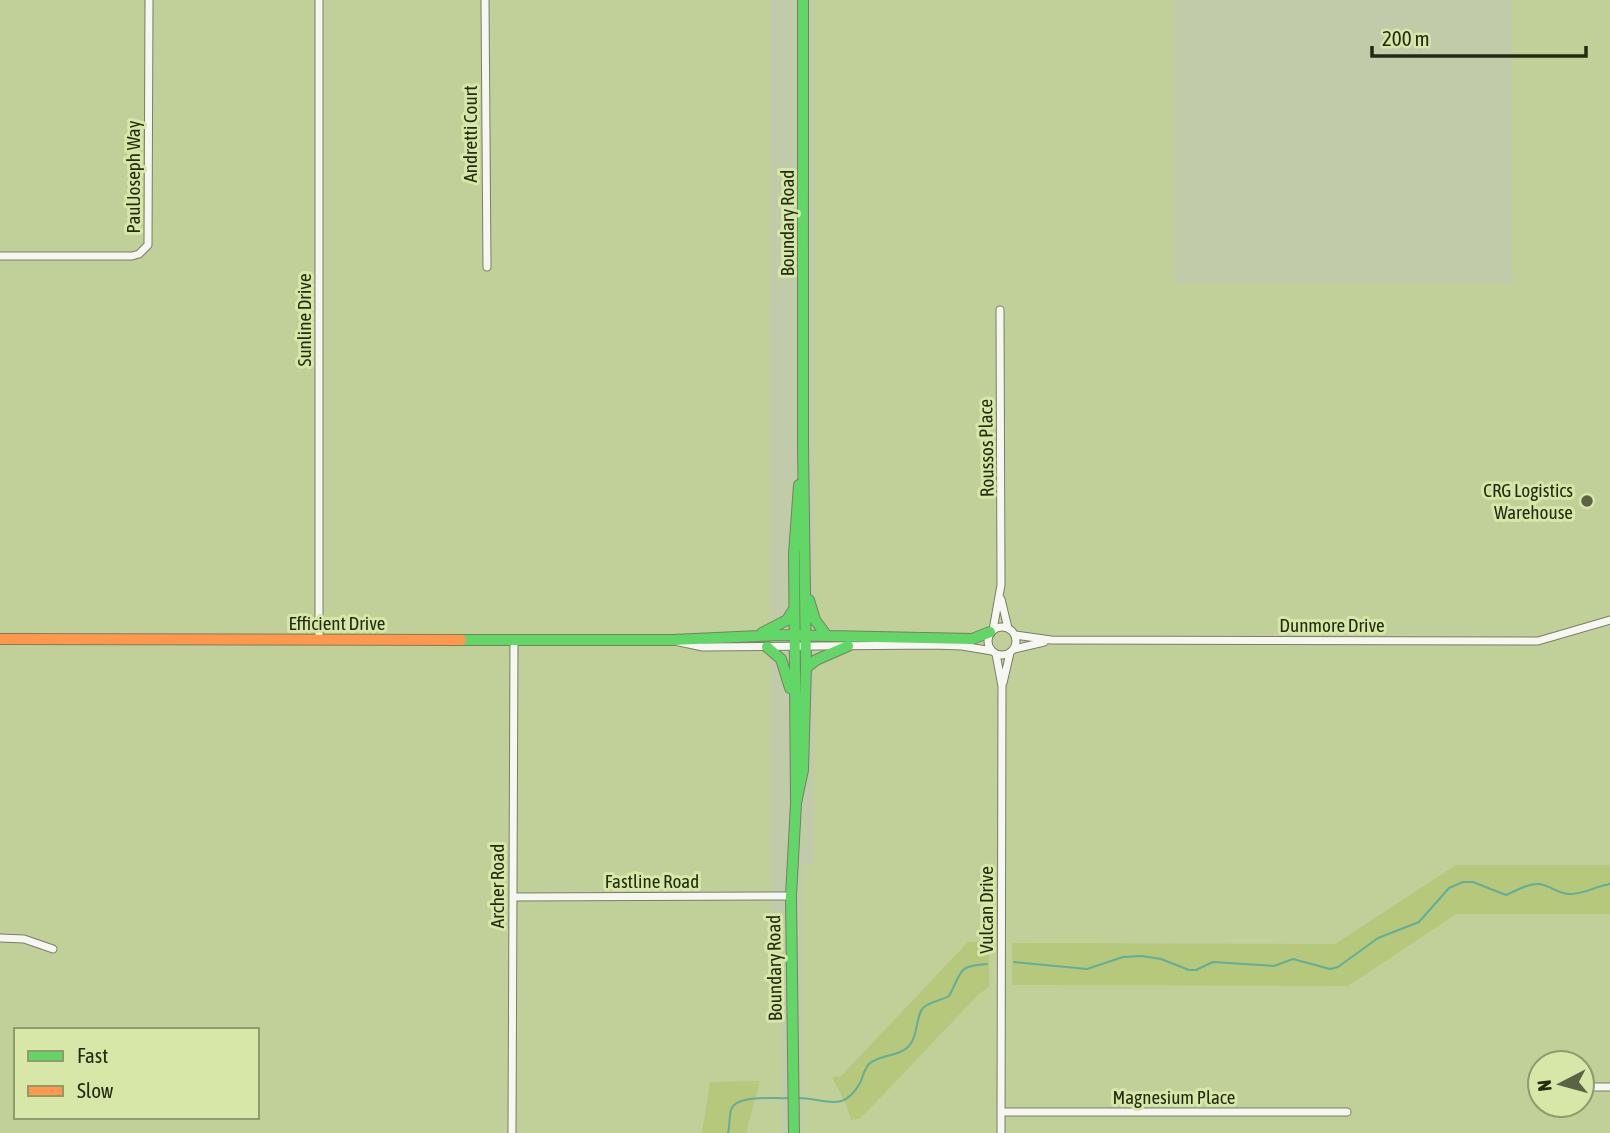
<svg xmlns="http://www.w3.org/2000/svg" width="1610" height="1133" font-family="'Asap Condensed',sans-serif">
	<style>
		.built { fill: #c1d099; fill-rule: evenodd }
		.green { fill: #b6c87c }
		.lines { fill: none; stroke-linecap: round; stroke-linejoin: round }
		.stream { stroke: #62ae98; stroke-width: 2 }
		.street-casing { stroke: #787f63; stroke-width: 9 }
		.fast-casing { stroke: #787f63; stroke-width: 12 }
		.slow-casing { stroke: #787f63; stroke-width: 12 }
		.street { stroke: #f6f7f2; stroke-width: 7 }
		.fast { stroke: #63d668; stroke-width: 10 }
		.slow { stroke: #ff974d; stroke-width: 10 }
		.poi-dot { fill: #5b6246; stroke: #d6e7a7; stroke-width: 2.5 }
		.labels { text-anchor: middle; stroke-width: 6; stroke-linejoin: round; paint-order: stroke }
		.street-label { font-size: 19px; fill: #242a10; stroke: #d6e7a7 }
		.poi-label { font-size: 19px; fill: #242a10; stroke: #d6e7a7; text-anchor: end }
	</style>
	<rect width="100%" height="100%" fill="#c2cba9"/>
	<path class="built" d="M0 0H770L771 986 776 955 781 956 782 1133H0ZM16 1030H257V1117H16Z
		M814 0H1175V284H1512V0H1610V1133H803V865L814 864ZM1540 1063H1582V1105H1540Z"/>
	<path class="green" d="M1456 865H1610V914H1456L1348 986 1012 985V943L1335 944Z
		M968 942H989V987L978 995 860 1119 851 1120 846 1104 832 1077 841 1076Z
		M760 1081 746 1133H702L710 1082Z"/>
	<g class="lines">
		<path class="stream" d="M1014 962 1087 969 1123 957 1142 956 1161 959 1189 970H1196L1213 962 1274 966 1293 959 1330 969 1338 967 1378 938 1419 922 1449 888 1463 882H1473L1506 895C1516 891 1528 883 1539 884 1550 885 1559 895 1571 894 1585 894 1596 886 1610 884
			M798 1098C825 1098 843 1114 860 1083 863 1077 864 1069 869 1064 881 1054 898 1057 908 1047 919 1036 915 1015 924 1007 930 1002 942 1000 949 996 963 971 956 966 987 964
			M728 1133C730 1126 729 1117 731 1110 735 1094 775 1099 789 1098"/>
		<defs>
			<path id="street" d="M485 0 487 267
				M0 256H132L139 254 148 245 149 0
				M1001 599 1008 628
				M988 641a14 14 0 1 1 28 0a14 14 0 1 1-28 0Z
				M993 630 1001 585 1000 310
				M1015 635 1051 640 1538 641 1610 620
				M319 640V0
				M679 642 703 647 934 645 962 646 992 651
				M1014 649 1044 642
				M996 654 1002 686 1001 1133
				M1003 683 1010 653
				M513 897 791 896
				M0 938 24 939 53 949
				M1582 1087H1610
				M1001 1112H1347
				M512 1133 514 640"/>
			<path id="fast" d="M809 600 815 620 827 636
				M762 633 787 620 794 609
				M461 640H673L780 635 972 639 990 632
				M767 647 781 659 790 688
				M806 668 816 660 848 646
				M796 803 803 770 806 666 803 446V0
				M794 1133 791 896 796 803 794 554 799 485"/>
			<path id="slow" d="M0 639 461 640"/>
		</defs>
		<use href="#street" class="street-casing"/>
		<use href="#fast" class="fast-casing"/>
		<use href="#slow" class="slow-casing"/>
		<use href="#street" class="street"/>
		<use href="#fast" class="fast"/>
		<use href="#slow" class="slow"/>
	</g>
	<circle class="poi-dot" cx="1587" cy="501" r="7"/>
	<g class="labels">
		<g class="street-label">
			<text transform="translate(470 134) rotate(-90)" y="7">Andretti Court</text>
			<text transform="translate(133 177) rotate(-90)" y="7">PaulJoseph Way</text>
			<text transform="translate(787 223) rotate(-90)" y="7">Boundary Road</text>
			<text transform="translate(304 320) rotate(-90)" y="7">Sunline Drive</text>
			<text transform="translate(986 448) rotate(-91)" y="7">Roussos Place</text>
			<text x="337" y="630">Efficient Drive</text>
			<text x="1332" y="632">Dunmore Drive</text>
			<text x="652" y="888">Fastline Road</text>
			<text transform="translate(497 886) rotate(-90)" y="7">Archer Road</text>
			<text transform="translate(986 910) rotate(-90)" y="7">Vulcan Drive</text>
			<text transform="translate(774 968) rotate(-91)" y="7">Boundary Road</text>
			<text x="1174" y="1104">Magnesium Place</text>
		</g>
		<g class="poi-label">
			<text x="1573" y="497">CRG Logistics<tspan x="1573" dy="22">Warehouse</tspan></text>
		</g>
	</g>
	<rect x="14" y="1028" width="245" height="91" fill="#d6e7a7" stroke="#8f9b6b" stroke-width="2"/>
	<rect x="28" y="1051" width="35" height="10" fill="#63d668" stroke="#8f9b6b" stroke-width="2"/>
	<text x="77" y="1063" font-size="21" fill="#242a10">Fast</text>
	<rect x="28" y="1086" width="35" height="10" fill="#ff974d" stroke="#8f9b6b" stroke-width="2"/>
	<text x="77" y="1098" font-size="21" fill="#242a10">Slow</text>
	<g transform="translate(1561 1084) rotate(264)"><circle r="33" fill="#d6e7a7" stroke="#8f9b6b" stroke-width="2"/>
	<path d="M0-5L12 26L0 18L-12 26Z" fill="#5b6246"/>
	<text y="-10" font-size="19" font-weight="bold" text-anchor="middle" fill="#242a10">N</text>
	</g>
	<path d="M1372 46v10h214v-10" fill="none" stroke="#242a10" stroke-width="3.5"/>
	<text x="1382" y="46" font-size="21" fill="#242a10" stroke="#d6e7a7" stroke-width="5" paint-order="stroke">200 m</text>
</svg>
